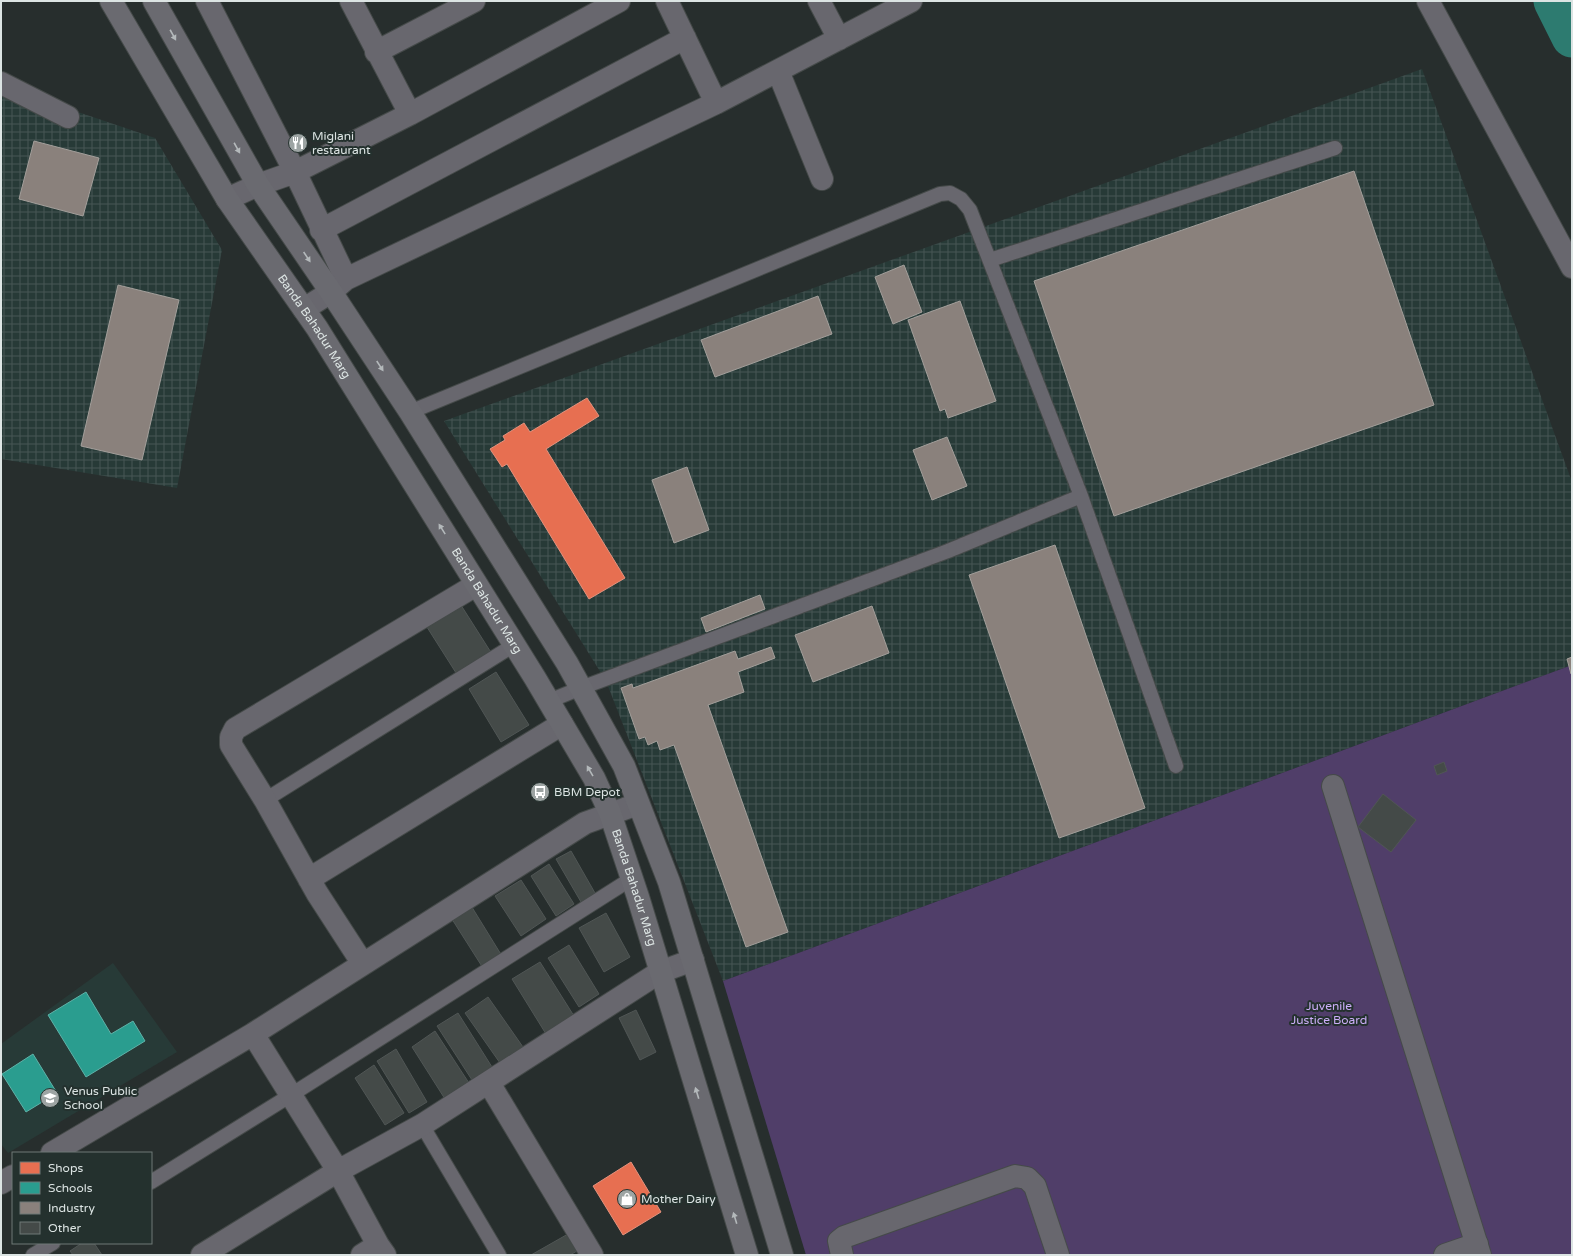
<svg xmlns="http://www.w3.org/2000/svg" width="1573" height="1256" font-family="'Varela Round',sans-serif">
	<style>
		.built { fill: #273a37 }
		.industrial { fill: url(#industrial-grid) }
		.green { fill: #503e69 }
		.shops { fill: #e76f51; stroke: #e4927d }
		.schools { fill: #2a9d8f; stroke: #5fb2a8 }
		.industry { fill: #8a817c; stroke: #a39f9b }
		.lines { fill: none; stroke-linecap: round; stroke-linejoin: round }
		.river { stroke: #2d7b70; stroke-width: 41 }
		.building { fill: #444a48; stroke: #505655 }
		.lane-casing { stroke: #454a49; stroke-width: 16 }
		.street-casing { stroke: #454a49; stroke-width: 24 }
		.secondary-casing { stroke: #454a49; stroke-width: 24 }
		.lane { stroke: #68676e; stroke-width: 14 }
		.street { stroke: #68676e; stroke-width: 22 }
		.secondary { stroke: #6a6a70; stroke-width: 22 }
		.oneway { fill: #b4b9bb }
		.labels { text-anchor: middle; stroke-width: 4; stroke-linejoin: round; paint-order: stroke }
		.poi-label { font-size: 12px; fill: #dce4e3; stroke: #24312e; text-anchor: start }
		.street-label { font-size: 12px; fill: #dce4e3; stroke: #24312e }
		.park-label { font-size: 12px; fill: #ccaef8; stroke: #24312e }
	</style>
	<defs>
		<pattern id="industrial-grid" width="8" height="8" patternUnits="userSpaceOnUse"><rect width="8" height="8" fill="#273a37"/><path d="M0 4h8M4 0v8" fill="none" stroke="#465654"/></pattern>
	</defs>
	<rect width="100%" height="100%" fill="#272e2d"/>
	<path class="built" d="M113 963 177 1052 8 1153 1 1144V1044Z"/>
	<path class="industrial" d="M1422 69 1572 482V665L723 981 606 681 444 421Z
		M1 86 155 138 222 250 177 488 1 459Z"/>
	<path class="green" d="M1572 665V1255H806L723 981Z"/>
	<path class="shops" d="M587 398 599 416 546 449 625 578 589 599 507 464 502 467 490 449 505 440 503 436 524 423 530 432Z
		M631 1162 661 1212 623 1235 593 1186Z"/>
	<path class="schools" d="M86 992 111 1034 133 1021 145 1041 86 1077 48 1015Z
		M33 1054 57 1093 26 1112 2 1074Z"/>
	<path class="industry" d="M34 141 99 158 83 216 19 199Z
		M1354 171 1434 405 1114 516 1034 281Z
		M904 265 922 312 893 324 875 277Z
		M118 285 179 300 142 460 81 446Z
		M818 296 832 334 715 377 701 340Z
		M960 301 996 401 948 418 945 409 940 411 908 320Z
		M947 437 967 486 932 500 913 450Z
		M687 467 709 530 674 543 652 480Z
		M1055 545 1145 808 1059 838 969 575Z
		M760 595 765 609 706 632 701 618Z
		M872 606 889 653 813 682 795 635Z
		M771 647 775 658 738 672 744 692 708 705 788 932 746 947 674 745 660 750 657 741 648 745 645 737 639 739 621 688 632 684 633 688 735 651 738 659Z
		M1572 657V674H1571L1567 659Z"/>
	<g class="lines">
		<path class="river" d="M1554 1 1572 37"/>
	</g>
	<path class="building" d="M459 602 492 654 458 676 425 624Z
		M496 672 529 725 501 742 469 689Z
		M1444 762 1447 771 1437 775 1434 766Z
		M1383 794 1416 820 1391 852 1358 827Z
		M571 851 595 893 581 902 556 859Z
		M549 864 574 904 556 916 531 876Z
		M521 880 546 919 521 936 495 896Z
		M470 904 502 956 483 968 450 916Z
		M606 913 630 957 604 972 579 928Z
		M569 945 599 994 579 1007 548 958Z
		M540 962 574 1016 546 1034 512 979Z
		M488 997 523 1047 500 1063 465 1013Z
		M636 1010 656 1052 640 1060 619 1018Z
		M458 1013 492 1067 472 1080 437 1026Z
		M435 1031 469 1083 445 1099 412 1047Z
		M396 1049 427 1102 409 1113 377 1061Z
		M374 1065 404 1113 385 1125 355 1078Z
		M568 1234 577 1251 570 1255H531Z
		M82 1243H94L102 1255H73L70 1251Z"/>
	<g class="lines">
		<defs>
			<path id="lane" d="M990 260 1335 148
				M410 412 940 194 950 193 961 199 970 210 1081 496 1176 766
				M549 701 581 688 948 551 1081 496
				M265 800 514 645
				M422 1125 499 1255
				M151 1182 291 1095 631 879
				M33 1255 53 1243"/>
			<path id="street" d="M207 1 295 172 346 279
				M351 1 410 114
				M667 1 716 103
				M819 1 839 39
				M1428 1 1572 267
				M376 52 474 1
				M778 71 822 179
				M1 83 68 117
				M227 199 258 185 295 172 410 114 619 1
				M321 230 685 38
				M304 309 331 292 346 279 716 103 911 1
				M1333 786 1480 1255
				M309 879 562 724
				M363 964 317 893 265 800 231 745V737L235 729 476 585
				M253 1034 338 1171 378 1245 385 1255
				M489 1083 592 1255
				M52 1153 253 1034 585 823 638 804
				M1 1183 13 1176
				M202 1255 338 1171 422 1125 660 972 693 960
				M362 1255 378 1245
				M842 1255 839 1241 844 1237 1015 1176 1027 1178 1035 1186 1058 1255
				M1445 1255 1477 1244"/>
			<g id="secondary">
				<path id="s1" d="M111 1 227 199 317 328 535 678 594 778 610 813 638 897 747 1255"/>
				<path d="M154 1 258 185 331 292 410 412 567 663 624 766 669 882 782 1255"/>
			</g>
		</defs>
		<use href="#lane" class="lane-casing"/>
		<use href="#street" class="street-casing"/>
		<use href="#secondary" class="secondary-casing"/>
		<use href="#lane" class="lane"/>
		<use href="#street" class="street"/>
		<use href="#secondary" class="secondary"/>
	</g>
	<defs><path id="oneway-solid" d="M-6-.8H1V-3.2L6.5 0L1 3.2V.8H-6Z"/></defs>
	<g class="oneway">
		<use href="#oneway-solid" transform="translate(173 35) rotate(61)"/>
		<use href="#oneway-solid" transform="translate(237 148) rotate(61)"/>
		<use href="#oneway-solid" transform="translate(307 257) rotate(56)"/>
		<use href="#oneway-solid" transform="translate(380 366) rotate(57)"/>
		<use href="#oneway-solid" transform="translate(442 529) rotate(-122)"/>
		<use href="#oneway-solid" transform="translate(590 771) rotate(-120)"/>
		<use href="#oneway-solid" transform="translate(697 1093) rotate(-107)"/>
		<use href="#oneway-solid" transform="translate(735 1218) rotate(-107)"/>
	</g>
	<defs>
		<symbol id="restaurant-disc" viewBox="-11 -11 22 22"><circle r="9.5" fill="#9da4a3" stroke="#24312e"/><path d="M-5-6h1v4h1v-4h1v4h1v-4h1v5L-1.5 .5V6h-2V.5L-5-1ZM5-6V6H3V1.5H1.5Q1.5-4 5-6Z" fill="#fff"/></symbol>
		<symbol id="bus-disc" viewBox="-11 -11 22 22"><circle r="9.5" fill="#9da4a3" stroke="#24312e"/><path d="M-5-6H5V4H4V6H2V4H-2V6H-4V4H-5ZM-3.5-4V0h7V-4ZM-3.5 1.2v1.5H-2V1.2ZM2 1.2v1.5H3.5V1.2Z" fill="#fff"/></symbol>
		<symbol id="school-disc" viewBox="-11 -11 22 22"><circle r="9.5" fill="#9da4a3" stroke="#24312e"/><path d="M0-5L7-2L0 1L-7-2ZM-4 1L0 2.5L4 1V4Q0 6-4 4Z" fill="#fff"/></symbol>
		<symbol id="shop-disc" viewBox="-11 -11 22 22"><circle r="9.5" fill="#9da4a3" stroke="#24312e"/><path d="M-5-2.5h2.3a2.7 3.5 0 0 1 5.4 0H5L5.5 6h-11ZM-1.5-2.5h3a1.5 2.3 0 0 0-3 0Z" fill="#fff"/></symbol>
	</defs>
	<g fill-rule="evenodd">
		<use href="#restaurant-disc" x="287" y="132" width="22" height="22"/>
		<use href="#bus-disc" x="529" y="781" width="22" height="22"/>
		<use href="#school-disc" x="39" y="1087" width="22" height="22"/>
		<use href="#shop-disc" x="616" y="1188" width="22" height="22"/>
	</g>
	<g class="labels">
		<g class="poi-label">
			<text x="312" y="140">Miglani<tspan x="312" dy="14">restaurant</tspan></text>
			<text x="554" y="796">BBM Depot</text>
			<text x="64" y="1095">Venus Public<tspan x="64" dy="14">School</tspan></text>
			<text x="641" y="1203">Mother Dairy</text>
		</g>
		<g class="street-label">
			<text dy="4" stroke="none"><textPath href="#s1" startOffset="384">Banda Bahadur Marg</textPath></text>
			<text dy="4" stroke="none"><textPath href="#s1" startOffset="708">Banda Bahadur Marg</textPath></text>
			<text dy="4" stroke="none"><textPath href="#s1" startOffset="1032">Banda Bahadur Marg</textPath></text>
		</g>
		<g class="park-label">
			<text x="1329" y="1010">Juvenile<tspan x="1329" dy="14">Justice Board</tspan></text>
		</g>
	</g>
	<rect width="1573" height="1256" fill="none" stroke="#dce4e3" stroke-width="4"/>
	<rect x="12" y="1152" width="140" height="92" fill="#24312e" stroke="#6e7976"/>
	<rect x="20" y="1162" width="20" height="12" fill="#e76f51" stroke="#6e7976"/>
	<text x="48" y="1172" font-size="12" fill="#dce4e3">Shops</text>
	<rect x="20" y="1182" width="20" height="12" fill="#2a9d8f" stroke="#6e7976"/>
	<text x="48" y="1192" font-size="12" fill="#dce4e3">Schools</text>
	<rect x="20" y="1202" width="20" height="12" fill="#8a817c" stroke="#6e7976"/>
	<text x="48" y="1212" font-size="12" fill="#dce4e3">Industry</text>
	<rect x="20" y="1222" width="20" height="12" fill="#444a48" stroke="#6e7976"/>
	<text x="48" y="1232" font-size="12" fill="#dce4e3">Other</text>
</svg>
